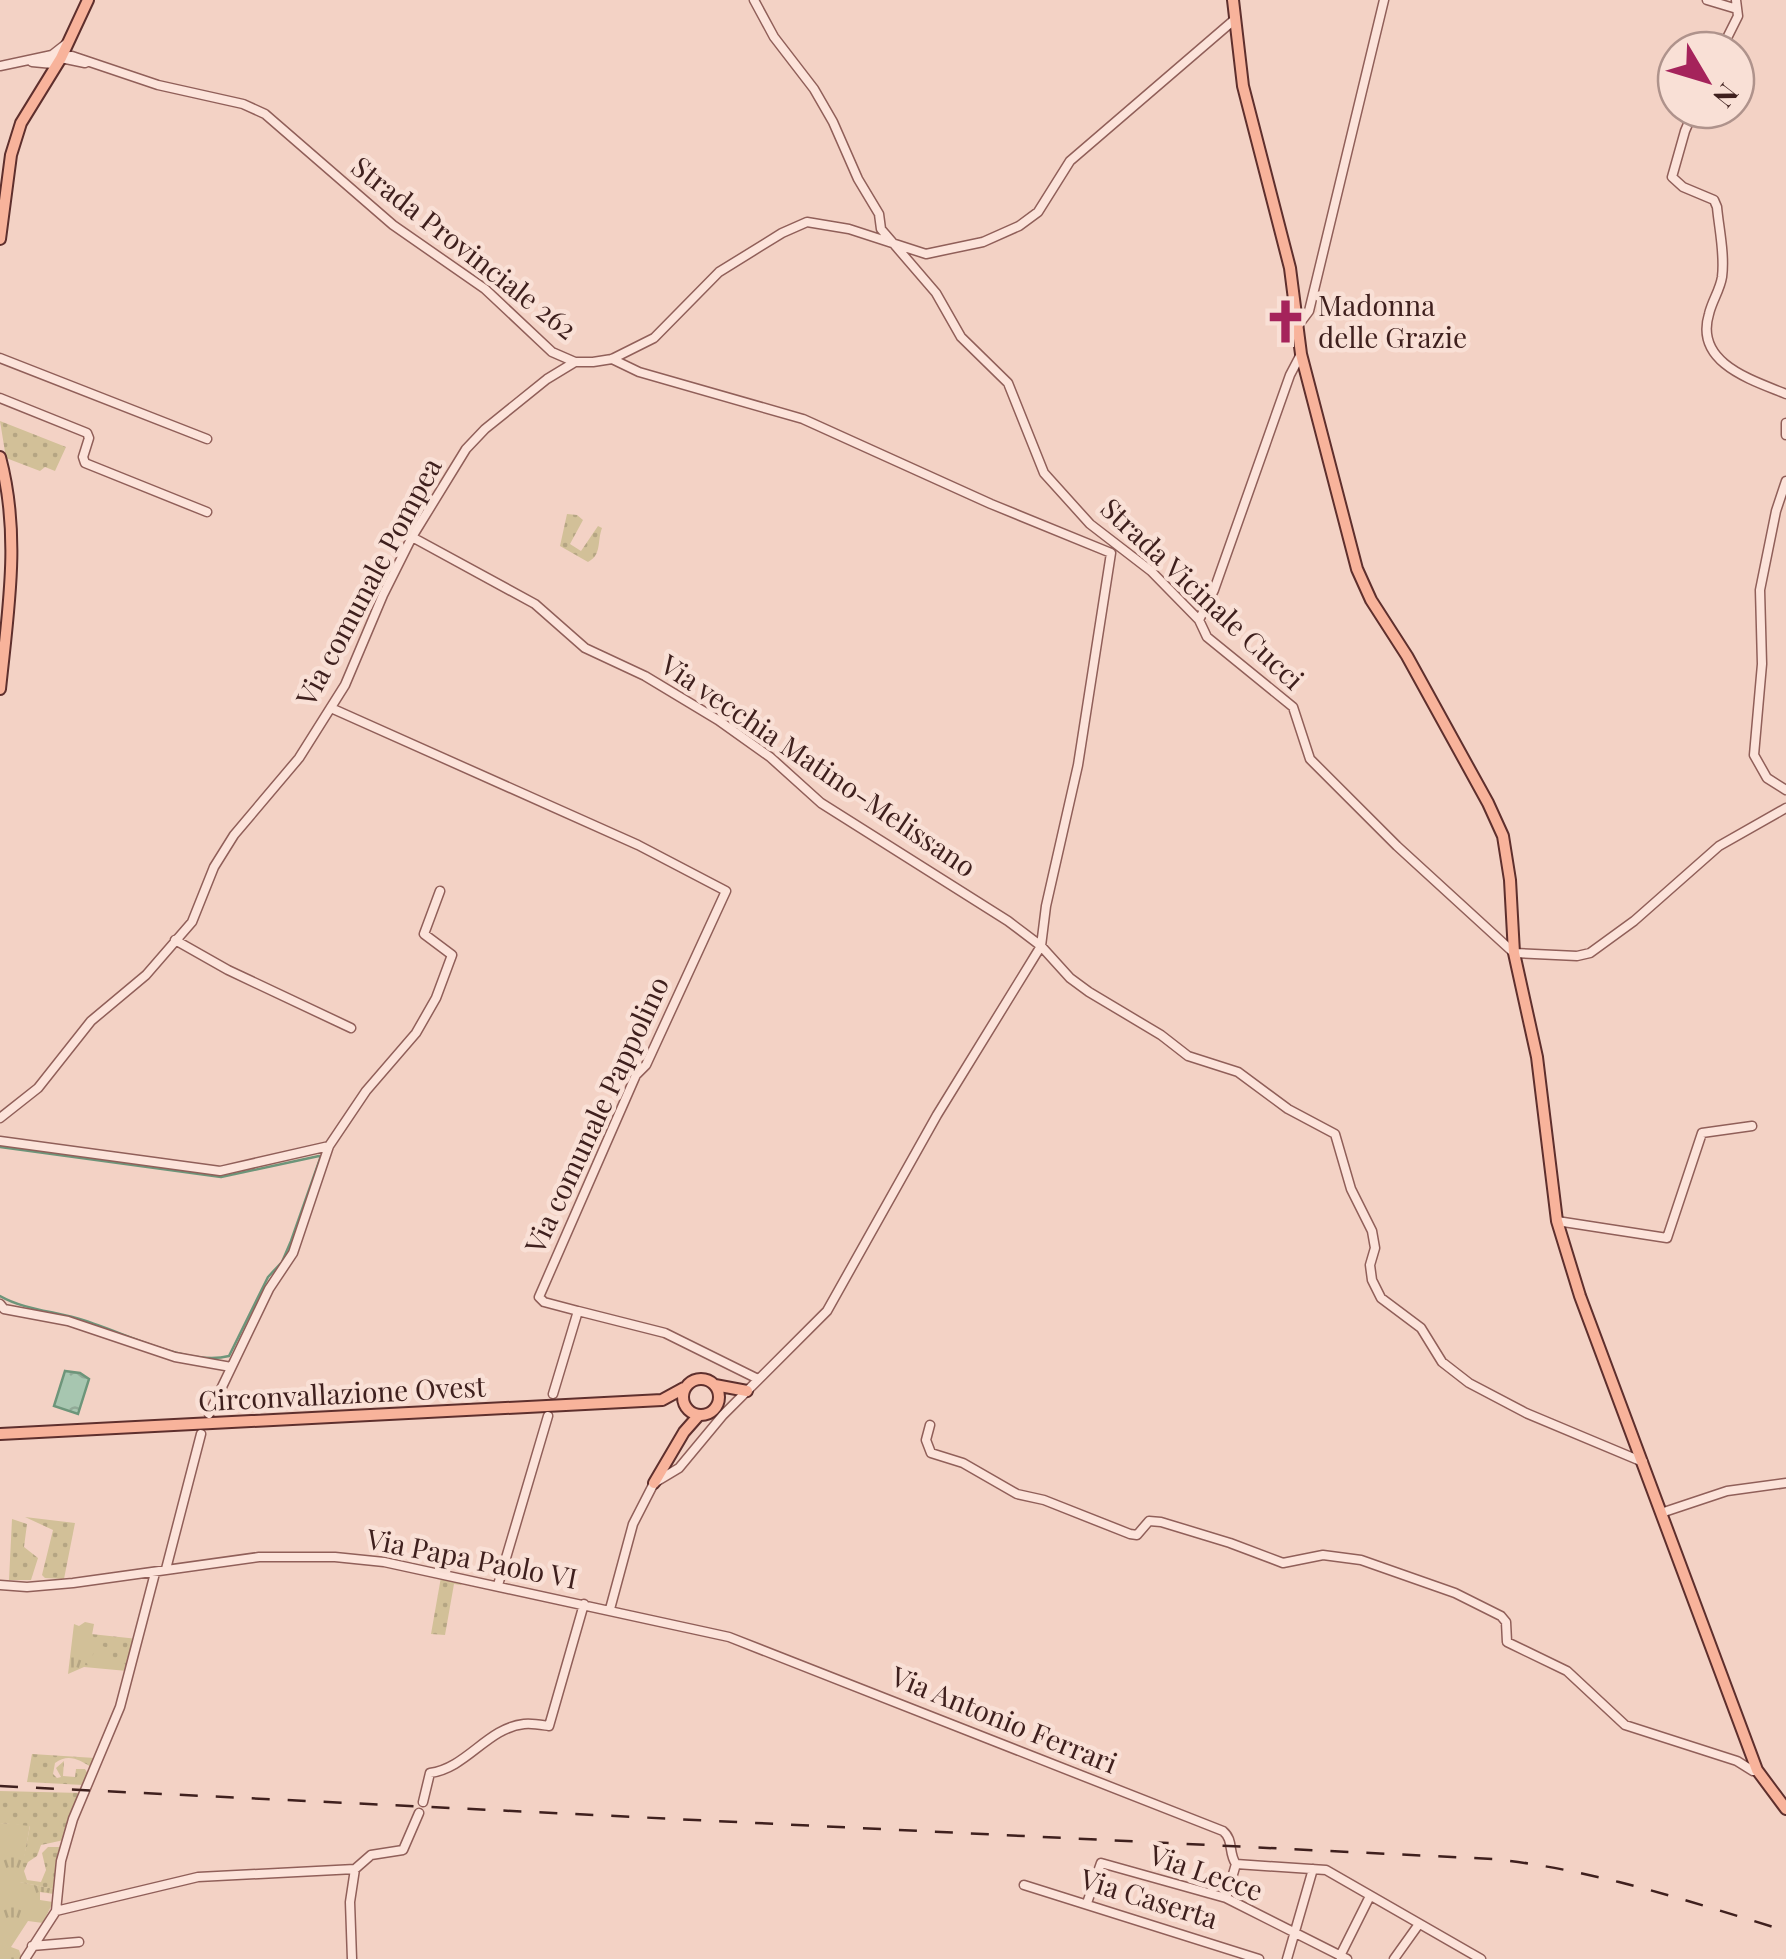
<svg xmlns="http://www.w3.org/2000/svg" width="1786" height="1959" font-family="'Playfair Display',serif">
	<style>
		.grass { fill: url(#grass-tufts) }
		.park { fill: url(#park-dots) }
		.water { fill: url(#water-ripples); stroke: #6d957a; stroke-width: 2.5 }
		.lines { fill: none; stroke-linecap: round; stroke-linejoin: round }
		.stream { stroke: #6d957a; stroke-width: 2.5 }
		.minor-casing { stroke: #905f59; stroke-width: 11 }
		.major-casing { stroke: #5e2f2d; stroke-width: 14 }
		.minor { stroke: #fce3da; stroke-width: 8 }
		.major { stroke: #f8b39b; stroke-width: 10 }
		.rail { stroke: #3f201e; stroke-width: 2.5; stroke-dasharray: 18 18; stroke-linecap: butt }
		.labels { text-anchor: middle; stroke-width: 9; stroke-linejoin: round; paint-order: stroke }
		.street-label { font-size: 28px; fill: #3f201e; stroke: #f9e0d6 }
		.poi-label { font-size: 28px; fill: #3f201e; stroke: #f9e0d6; text-anchor: start }
	</style>
	<defs>
		<pattern id="grass-tufts" width="24" height="20" patternUnits="userSpaceOnUse" patternTransform="scale(2.5)"><rect width="24" height="20" fill="#d2c098"/><path d="M3 7l-1-3M5 7V3M7 7l1-3M15 17l-1-3M17 17v-4M19 17l1-3" fill="none" stroke="#b5a583"/></pattern>
		<pattern id="park-dots" width="8" height="8" patternUnits="userSpaceOnUse" patternTransform="scale(2.5)"><rect width="8" height="8" fill="#d2c098"/><path d="M2 2h.1M6 6h.1" fill="none" stroke="#b5a583" stroke-width="1.8" stroke-linecap="round"/></pattern>
		<pattern id="water-ripples" width="26" height="14" patternUnits="userSpaceOnUse" patternTransform="scale(2.5)"><rect width="26" height="14" fill="#a7c6b0"/><path d="M2 4q2-2 4 0t4 0M15 11q2-2 4 0t4 0" fill="none" stroke="#91aa97"/></pattern>
	</defs>
	<rect width="100%" height="100%" fill="#f3d2c5"/>
	<path class="grass" d="M85 1622 94 1624 92 1635 136 1640 127 1671 84 1667 68 1674 74 1624 79 1626Z
		M0 1823 30 1825 20 1882 54 1889V1894L40 1892V1900L53 1902 43 1923 28 1921 11 1947 19 1950 22 1959H0Z"/>
	<path class="park" d="M0 421 66 447 55 471 45 467 40 471 6 458Z
		M567 514 577 515 583 520 570 544 581 551 598 526 602 528C597 541 602 555 588 562L560 546Z
		M25 1517 75 1523 64 1579 45 1578 42 1575 53 1530Z
		M12 1519 27 1524 24 1547 38 1558 31 1580H9Z
		M441 1577 462 1582 461 1585 454 1584 445 1635 431 1634Z
		M91 1634 138 1639 129 1665 118 1661 109 1668 112 1649 95 1644 91 1666 85 1665Z
		M32 1754 95 1758 91 1767C80 1760 68 1753 55 1763L53 1774 57 1778 61 1777 56 1768 64 1761 63 1776 75 1777 76 1769H85L88 1774 83 1785 27 1782Z
		M0 1791 81 1793 64 1840 41 1845 37 1856 28 1862 24 1871 27 1880 41 1882 46 1870 42 1853 48 1847H62L54 1889 19 1882 30 1826 0 1823Z"/>
	<path class="water" d="M65 1371 80 1373 89 1379 78 1414 54 1406Z"/>
	<g class="lines">
		<path class="stream" d="M0 1147 221 1177 319 1156
			M0 1296C23 1309 51 1311 76 1318 120 1330 186 1367 229 1356L268 1277 282 1262 291 1241 321 1156"/>
		<defs>
			<path id="minor" d="M754 0 774 37 814 89 833 122 858 179 879 214 881 229 936 293 961 337 1008 383 1044 473 1090 524 1151 571 1199 620 1207 637 1293 707 1310 759 1397 846 1514 953 1577 956 1590 953 1634 921 1719 846 1786 808
				M1707 0 1737 9
				M1721 50 1738 16 1736 0
				M47 57 72 56 158 85 243 104 265 114 393 225 485 289 552 352 575 362H593L612 359 654 338 719 272 782 233 807 222 849 229 926 254 983 242 1019 226 1038 212 1070 161 1234 20
				M32 62 53 64 61 58 85 63
				M0 66 52 55 66 44
				M1694 110 1685 131 1672 177 1683 187 1714 200 1717 207C1719 229 1725 254 1722 277 1720 290 1712 301 1709 314 1694 363 1752 380 1786 394
				M1297 327 1309 311 1384 0
				M0 358 207 439
				M0 398 87 433 89 438 83 457 85 463 207 512
				M1786 423V435
				M1786 481 1776 511 1760 590 1762 664 1754 755 1767 778 1786 790
				M412 537 535 604 585 648 645 676 718 720 770 757 821 803 1008 921 1041 946 1070 978 1089 992 1161 1035 1188 1056 1238 1072 1288 1109 1335 1134 1351 1189 1372 1231 1375 1248 1370 1265 1372 1280 1381 1298 1421 1328 1442 1362 1469 1383 1526 1413 1643 1462
				M1199 620 1214 590 1290 375 1301 354
				M331 708 638 845 726 891 646 1065 636 1075 539 1297 544 1302 578 1311 553 1394
				M175 940 228 970 351 1028
				M0 1118 38 1088 91 1021 146 975 192 922 214 867 234 835 299 758 345 685 383 595 412 537 466 449 485 429 547 379 575 362
				M0 1141 220 1171 329 1146
				M1557 1221 1667 1238 1702 1133 1752 1126
				M0 1304 4 1309 68 1321 175 1357 231 1367
				M578 1311 665 1333 758 1379
				M209 1414 269 1289 293 1253 329 1146 366 1091 416 1033 436 998 452 955 424 934 440 891
				M930 1425 926 1440 931 1453 963 1463 1017 1494 1044 1500 1130 1534 1137 1535 1149 1521 1161 1522 1230 1543 1283 1563 1323 1555 1361 1560 1455 1593 1501 1616 1506 1622 1507 1642 1567 1671 1625 1725 1737 1761 1753 1771 1757 1770
				M1661 1513 1727 1491 1786 1483
				M166 1569 201 1434
				M0 1585 27 1587 73 1583 259 1557H335L384 1562 729 1637 1223 1831C1234 1840 1228 1853 1236 1864L1326 1870 1481 1959
				M498 1585 548 1416
				M610 1609 633 1524 654 1483 679 1468 723 1415 827 1311 937 1115 1041 946 1046 906 1078 765 1111 553 991 504 803 419 639 372 612 359
				M423 1802 430 1773C467 1768 487 1728 524 1724 532 1723 542 1725 549 1726L584 1604
				M1024 1885 1259 1959
				M1226 1898 1236 1864
				M1087 1903 1101 1863 1226 1898 1347 1959
				M56 1911 198 1877 355 1869
				M32 1946 79 1942
				M1340 1956 1370 1896
				M25 1959 56 1911 61 1861 73 1819 120 1707 155 1573
				M352 1959 350 1902 355 1869 371 1855 403 1850 419 1813
				M1287 1959 1313 1869
				M1394 1959 1419 1924"/>
			<path id="major" d="M1233 0 1243 86 1290 268 1301 354 1357 569 1371 600 1407 656 1488 803 1503 836 1510 880 1514 953 1537 1057 1557 1221 1580 1296 1757 1770 1786 1809
				M0 239 11 155 21 123 61 58 88 0
				M0 457C21 535 8 611 0 689
				M683 1397a18 18 0 1 1 36 0a18 18 0 1 1-36 0Z
				M715 1385 747 1391
				M0 1434 662 1400 684 1388
				M654 1483 684 1432 699 1415"/>
		</defs>
		<use href="#minor" class="minor-casing"/>
		<use href="#major" class="major-casing"/>
		<use href="#minor" class="minor"/>
		<use href="#major" class="major"/>
		<path class="rail" d="M0 1786 1494 1859C1595 1870 1689 1901 1786 1931"/>
	</g>
	<defs>
		<symbol id="church-bare" viewBox="-9 -9 18 18"><path d="M-1.2-6h2.4v3.5h3.3v2.4h-3.3V6h-2.4V-.1h-3.3v-2.4h3.3Z" fill="#a5235b" stroke="#f9e0d6" stroke-width="2.5" paint-order="stroke"/></symbol>
	</defs>
	<g fill-rule="evenodd">
		<use href="#church-bare" x="1254" y="290" width="63" height="63"/>
	</g>
	<g class="labels">
		<g class="street-label">
			<text transform="translate(464 248) rotate(38)" y="10">Strada Provinciale 262</text>
			<text transform="translate(369 582) rotate(-62)" y="10">Via comunale Pompea</text>
			<text transform="translate(1202 594) rotate(43)" y="10">Strada Vicinale Cucci</text>
			<text transform="translate(818 766) rotate(34)" y="10">Via vecchia Matino-Melissano</text>
			<text transform="translate(597 1115) rotate(-65)" y="10">Via comunale Pappolino</text>
			<text transform="translate(342 1394) rotate(-3)" y="10">Circonvallazione Ovest</text>
			<text transform="translate(472 1559) rotate(11)" y="10">Via Papa Paolo VI</text>
			<text transform="translate(1004 1720) rotate(22)" y="10">Via Antonio Ferrari</text>
			<text transform="translate(1206 1873) rotate(19)" y="10">Via Lecce</text>
			<text transform="translate(1149 1899) rotate(17)" y="10">Via Caserta</text>
		</g>
		<g class="poi-label">
			<text x="1318" y="316">Madonna<tspan x="1318" dy="32">delle Grazie</tspan></text>
		</g>
	</g>
	<g transform="translate(1706 80) rotate(128)"><circle r="48" fill="#f9e0d6" stroke="#af938c" stroke-width="2.5"/>
	<path d="M0-8L18 38L0 25L-18 38Z" fill="#a5235b"/>
	<text y="-15" font-size="28" font-weight="bold" text-anchor="middle" fill="#3f201e">N</text>
	</g>
</svg>
